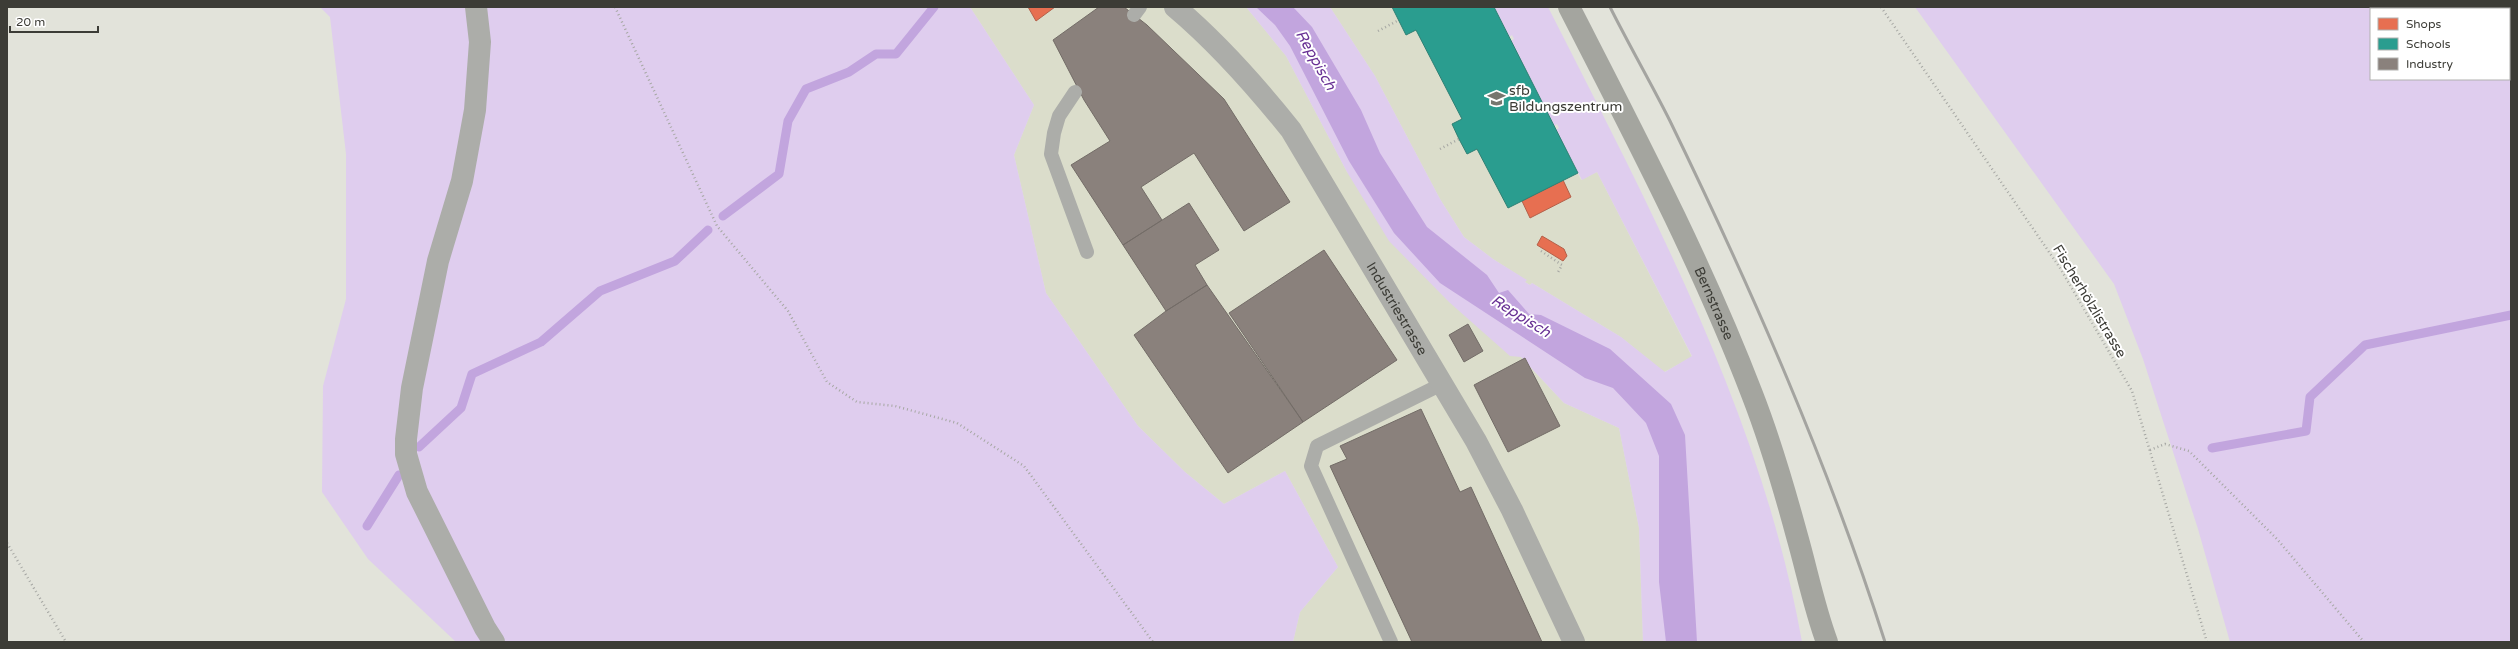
<svg xmlns="http://www.w3.org/2000/svg" width="2518" height="649" font-family="'Varela Round',sans-serif">
	<style>
		.built { fill: #dbddcb }
		.green { fill: #dfcdee; fill-rule: evenodd }
		.water { fill: #c2a5de }
		.shops { fill: #e76f51; stroke: #b46049 }
		.schools { fill: #2a9d8f; stroke: #2f8074 }
		.industry { fill: #8a817c; stroke: #736c67 }
		.lines { fill: none; stroke-linecap: round; stroke-linejoin: round }
		.stream { stroke: #c2a5de; stroke-width: 9 }
		.path { stroke: #a6a7a3; stroke-width: 2.5; stroke-dasharray: 1 3; stroke-linecap: butt }
		.service { stroke: #acada9; stroke-width: 14 }
		.minor { stroke: #acada9; stroke-width: 22 }
		.primary { stroke: #a4a59f; stroke-width: 22 }
		.rail { stroke: #a4a4a0; stroke-width: 3 }
		.labels { text-anchor: middle; stroke-width: 4; stroke-linejoin: round; paint-order: stroke }
		.poi-label { font-size: 14px; fill: #3c3c36; stroke: #fff; text-anchor: start }
		.street-label { font-size: 14px; fill: #3c3c36; stroke: #fff }
		.water-label { font-size: 15px; font-style: italic; fill: #683194; stroke: #fff }
	</style>
	<rect width="100%" height="100%" fill="#e2e3da"/>
	<path class="built" d="M970 7H1246L1286 56 1347 172 1564 403 1619 428 1639 528 1643 642H1293L1300 612 1338 567 1285 471 1224 504 1185 472 1138 426 1046 293 1014 155 1034 105Z
		M1330 7H1494L1581 180 1597 172 1692 357 1664 372 1621 337 1532 283 1530 285 1525 282 1526 280 1493 259 1464 237 1440 199 1375 76Z"/>
	<path class="green" d="M320 7H970L1034 105 1014 155 1046 293 1138 426 1185 472 1224 504 1285 471 1338 567 1300 612 1293 642H456L368 559 322 492 323 386 346 299V154L330 17Z
		M1246 7H1330L1375 76 1440 199 1464 237 1493 259 1527 280 1525 282 1530 285 1532 283 1621 337 1665 372 1692 356 1597 172 1582 180 1556 130 1559 128 1557 124 1554 126 1511 41 1514 39 1512 35 1509 37 1494 7H1548C1651 210 1762 416 1802 642H1643L1639 528 1619 428 1564 403 1521 357 1510 356 1449 302 1389 241 1347 172 1286 56Z
		M1915 7H2511V642H2230L2198 529 2143 359 2114 284ZM2371 9H2509V79H2371Z"/>
	<path class="water" d="M1256 7H1293L1312 27 1361 110 1380 153 1427 227 1487 275 1499 293 1508 290 1529 314 1541 315 1610 349 1671 404 1685 435 1697 642H1666L1659 582V456L1646 423 1613 388 1585 378 1440 283 1394 233 1349 161 1290 46 1275 25Z"/>
	<path class="shops" d="M1028 7H1055L1036 21Z
		M1563 180 1571 197 1530 218 1522 201Z
		M1542 236 1564 249 1567 256 1563 261 1537 245Z"/>
	<path class="schools" d="M1392 7H1494L1578 173 1508 208 1477 149 1467 154 1459 139 1452 124 1462 119 1416 30 1406 35Z"/>
	<path class="industry" d="M1099 7H1124L1147 25 1224 99 1290 202 1244 231 1194 153 1141 187 1162 220 1123 245 1071 165 1110 141 1084 100 1053 40Z
		M1189 203 1219 250 1195 265 1207 285 1166 311 1123 245Z
		M1324 250 1397 360 1303 422 1229 313Z
		M1207 285 1303 422 1228 473 1134 335 1166 311Z
		M1468 324 1483 351 1464 362 1449 335Z
		M1525 358 1560 426 1508 452 1474 385Z
		M1421 409 1460 492 1471 487 1542 642H1412L1330 466 1347 459 1340 446Z"/>
	<g class="lines">
		<path class="stream" d="M723 216 779 174 788 121 806 89 849 72 876 54H896L934 7
			M419 447 461 408 472 374 541 342 600 291 675 261 708 230
			M2212 448 2306 431 2310 397 2365 345 2511 315
			M367 526 399 475"/>
		<path class="path" d="M615 7 717 226 788 311 827 382 857 402 895 406 957 423 1024 466 1153 642
			M1881 7 2060 268 2132 391 2207 642
			M2462 7 2465 9
			M1378 31 1399 20
			M2509 41 2511 42
			M1440 149 1459 139
			M1541 251 1562 265 1557 274
			M2150 450 2165 444 2189 451 2277 539 2364 642
			M7 543 66 642"/>
		<path class="service" d="M1134 15 1140 7
			M1075 92 1059 116 1054 133 1051 154 1087 252
			M1391 642 1311 466 1317 446 1444 383"/>
		<g class="minor">
			<path d="M476 7 480 42 475 110 462 181 438 261 412 388 406 439V454L417 492 485 628 494 642"/>
			<path id="s1" d="M1175 7C1219 44 1255 85 1291 130L1476 441 1512 510 1574 642"/>
		</g>
		<path class="primary" id="s2" d="M1569 7C1634 134 1701 261 1752 394 1770 440 1784 488 1797 536 1807 571 1814 607 1827 642"/>
		<path class="rail" d="M1610 7C1629 45 1651 83 1670 121 1752 290 1828 463 1885 642"/>
	</g>
	<defs>
		<symbol id="school-bare" viewBox="-9 -9 18 18"><path d="M0-5L7-2L0 1L-7-2ZM-4 1L0 2.5L4 1V4Q0 6-4 4Z" fill="#76766f" stroke="#fff" stroke-width="2.5" paint-order="stroke"/></symbol>
	</defs>
	<g fill-rule="evenodd">
		<use href="#school-bare" x="1484" y="86" width="25" height="25"/>
	</g>
	<g class="labels">
		<g class="poi-label">
			<text x="1509" y="95">sfb<tspan x="1509" dy="16">Bildungszentrum</tspan></text>
		</g>
		<g class="street-label">
			<text transform="translate(2090 301) rotate(59)" y="5">Fischerhölzlistrasse</text>
			<text dy="5" stroke="none"><textPath href="#s2" startOffset="330">Bernstrasse</textPath></text>
			<text dy="5" stroke="none"><textPath href="#s1" startOffset="377">Industriestrasse</textPath></text>
		</g>
		<g class="water-label">
			<text transform="translate(1316 60) rotate(61)" y="5">Reppisch</text>
			<text transform="translate(1521 316) rotate(32)" y="5">Reppisch</text>
		</g>
	</g>
	<rect width="2518" height="649" fill="none" stroke="#3c3c36" stroke-width="16"/>
	<rect x="2370" y="8" width="140" height="72" fill="#ffffff" stroke="#b1b1af"/>
	<rect x="2378" y="18" width="20" height="12" fill="#e76f51" stroke="#b1b1af"/>
	<text x="2406" y="28" font-size="12" fill="#3c3c36">Shops</text>
	<rect x="2378" y="38" width="20" height="12" fill="#2a9d8f" stroke="#b1b1af"/>
	<text x="2406" y="48" font-size="12" fill="#3c3c36">Schools</text>
	<rect x="2378" y="58" width="20" height="12" fill="#8a817c" stroke="#b1b1af"/>
	<text x="2406" y="68" font-size="12" fill="#3c3c36">Industry</text>
	<path d="M10 26v6h88v-6" fill="none" stroke="#3c3c36" stroke-width="2"/>
	<text x="16" y="26" font-size="12" fill="#3c3c36" stroke="#ffffff" stroke-width="3" paint-order="stroke">20 m</text>
</svg>
